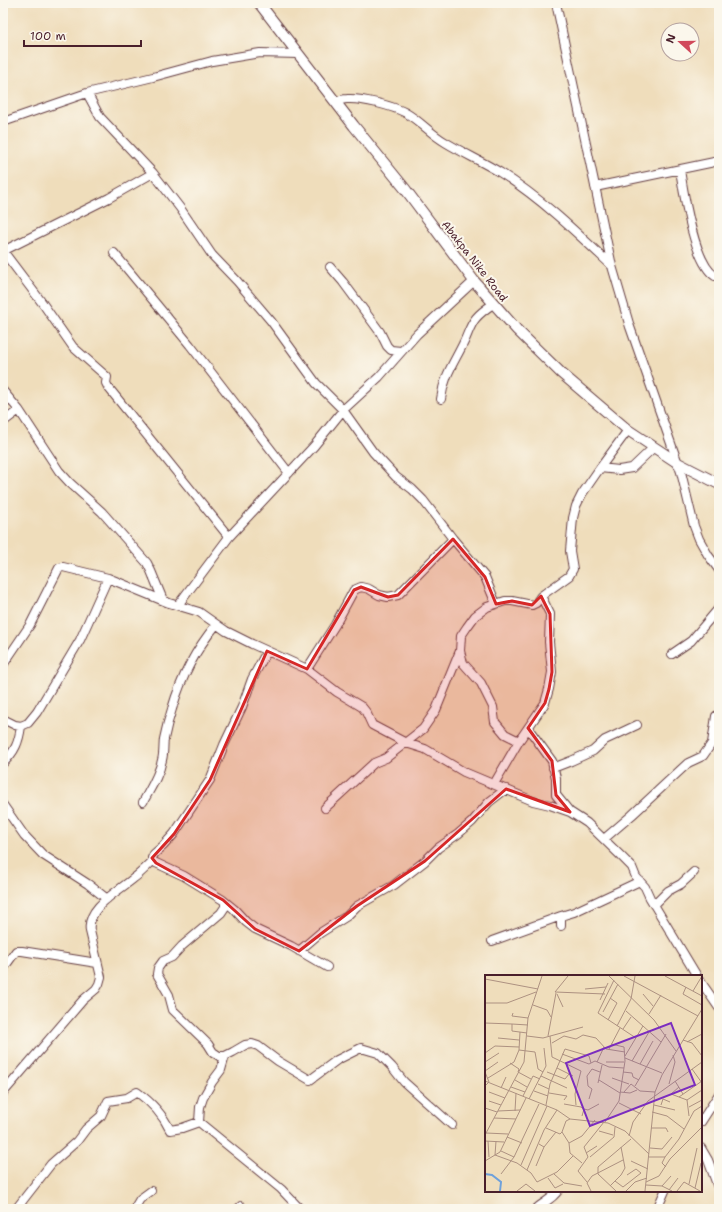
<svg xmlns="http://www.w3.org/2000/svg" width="722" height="1212" font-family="'Shantell Sans',sans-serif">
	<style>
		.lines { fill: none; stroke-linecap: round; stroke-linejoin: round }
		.minor-casing { stroke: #633c41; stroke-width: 10 }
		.major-casing { stroke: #633c41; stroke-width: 12 }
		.minor { stroke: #fff; stroke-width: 8 }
		.major { stroke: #fff; stroke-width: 10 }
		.marked { fill: #d62828; fill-opacity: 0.2; stroke: #d62828; stroke-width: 3; stroke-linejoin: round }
		.labels { text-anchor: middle; stroke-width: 4; stroke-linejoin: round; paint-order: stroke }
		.street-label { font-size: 11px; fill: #4a1f2b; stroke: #fbf7ec }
		.inset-river { fill: none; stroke: #6fa1da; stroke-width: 2 }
		.inset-road { fill: none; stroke: #ad9181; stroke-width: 1 }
		.view { fill: #7b2cbf; fill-opacity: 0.15; stroke: #7b2cbf; stroke-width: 2 }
		.inset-edge { fill: none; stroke: #4a1f2b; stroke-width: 2 }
	</style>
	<rect width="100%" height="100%" fill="#fbf7ec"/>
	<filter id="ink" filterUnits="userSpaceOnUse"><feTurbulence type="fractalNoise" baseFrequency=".025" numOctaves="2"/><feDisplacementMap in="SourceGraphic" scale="8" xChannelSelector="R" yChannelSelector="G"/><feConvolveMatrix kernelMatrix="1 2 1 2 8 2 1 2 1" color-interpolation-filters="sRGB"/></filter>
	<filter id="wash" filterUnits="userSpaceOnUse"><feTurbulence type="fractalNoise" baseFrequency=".012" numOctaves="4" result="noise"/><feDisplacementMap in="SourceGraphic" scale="16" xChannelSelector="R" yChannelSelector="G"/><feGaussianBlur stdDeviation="0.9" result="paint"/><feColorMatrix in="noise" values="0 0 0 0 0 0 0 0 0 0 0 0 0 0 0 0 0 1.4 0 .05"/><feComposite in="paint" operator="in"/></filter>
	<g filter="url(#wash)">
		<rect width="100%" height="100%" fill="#efddbb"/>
	</g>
	<g filter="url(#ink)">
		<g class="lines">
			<defs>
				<path id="minor" d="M556 3 612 266 630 327 681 472 694 526 699 539 708 555 719 570
					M87 93 100 117 153 173 180 208 212 255 237 281 271 321 316 383 343 410 373 452 396 477 412 489 423 500 453 539 485 577 496 604
					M335 101C339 101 343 99 347 99 362 98 393 106 406 113 420 121 431 134 445 142 463 153 483 162 501 173 542 199 577 233 612 266
					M3 122 87 93 153 77 212 61 260 53 298 54
					M680 170C684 195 694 263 715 276H719
					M595 187 719 161
					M3 251 43 304 73 347 107 377 106 383 108 387 229 537
					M3 251 109 198 153 173
					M114 253 190 345 289 473
					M330 267 343 282 380 332 387 346 391 350 401 351
					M3 391 19 410 59 471 70 483 102 512 147 563 151 571 163 600
					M441 399C444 375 454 363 464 342 468 334 470 325 476 318 481 312 487 308 493 304
					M3 422 19 410
					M600 468 619 470 632 468 654 447
					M178 605 229 537 314 446 343 410 379 377 417 334 474 281
					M672 654 691 641 719 608
					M3 665 30 625 59 568 63 567 108 578 169 603 199 612 226 631 252 644 307 669 337 692 362 707 366 712 372 725 406 743 425 749 464 772 533 801 550 805 570 812 587 823 621 856 632 867 636 877 645 887 650 898 697 976
					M307 669 335 625 354 590 361 587 369 589 379 595 388 597 398 595 453 539
					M3 719 15 725 21 726 28 723 37 712 80 640 108 578
					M528 728 552 761 556 778V795L569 811
					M519 741 505 734 495 722 493 707 481 683 463 663 460 651 461 636 467 627 475 616 487 607 505 601H512L532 605 536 603 541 596 569 576 573 569 570 551 573 518 576 506 582 494 600 468 628 430
					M3 763C15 752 19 742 21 726
					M553 768 571 761 593 751 605 740 637 725
					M494 784 519 741 545 703 549 689 552 672 549 642 550 614 541 596
					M143 802C150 789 159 776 162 760 164 753 163 746 164 739 166 729 169 718 172 709 181 678 196 649 216 625
					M3 805 24 835 43 855 88 884 107 899
					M325 808 374 763 386 758 423 729 436 710 460 651
					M604 839 632 815 688 763 703 756 712 743 716 716 719 714
					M153 861 156 863 184 876 223 900 234 909 246 922 255 929 291 946 327 967
					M225 903V907L221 913 182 946 172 957 163 961 158 968 157 974 169 995 173 1010 208 1044 213 1052 219 1056H225L233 1052 245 1045 252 1044 258 1046 278 1061 310 1080 337 1060 361 1048 378 1053 392 1067 404 1082 452 1125
					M654 905 668 891 681 884 694 872
					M561 926V916L574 912 640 881
					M492 941 561 916
					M299 951 320 933 347 916 357 906 394 885 425 861 438 848 458 834 472 822 489 802 506 789
					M3 969 16 951H22L97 963
					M701 982 719 1008
					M3 1093 83 1000 96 989 99 984 101 977 90 931C86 907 119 891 134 878 141 873 147 866 153 861L152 858 154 854 163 846 174 834 210 780 224 745 242 707 252 679 267 651
					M199 1122 200 1107 203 1098 212 1082 221 1070 225 1056
					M701 1122 719 1094
					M701 1148 708 1160 719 1190
					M16 1209 51 1164 77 1141 86 1129 101 1116 108 1101 127 1098 137 1092C151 1102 162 1113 170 1130L182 1128 199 1122 281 1189 300 1209
					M134 1209 140 1199 151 1191
					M238 1209 241 1206
					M536 1209C545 1201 550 1201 558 1191
					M657 1209 665 1191"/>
				<path id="major" d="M259 3 354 126 406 190 474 281 517 330 561 373 628 430 678 463 719 484"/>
			</defs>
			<use href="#minor" class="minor-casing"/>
			<use href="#major" class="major-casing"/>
			<use href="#minor" class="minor"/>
			<use href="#major" class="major"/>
		</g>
	</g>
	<path class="marked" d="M453 539 485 577 496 604 512 601 532 605 541 596 550 614 552 672 549 689 545 703 528 728 552 761 556 795 570 812 506 789 425 861 357 906 299 951 255 929 223 900 156 863 152 858 174 834 210 780 267 651 307 669 354 590 361 587 388 597 398 595Z"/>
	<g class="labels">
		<g class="street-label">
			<text transform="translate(475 261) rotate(52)" y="4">Abakpa Nike Road</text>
		</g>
	</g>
	<g transform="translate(485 975)">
		<rect width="217" height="217" fill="#efddbb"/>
		<path class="inset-river" d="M0 199 7 200 16 207 15 216"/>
		<path class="inset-road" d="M124 1 169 45 191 76M139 1 213 41M180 1 217 21M0 4 53 14M129 5 113 38 151 63M201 12 198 19 217 30M100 14 121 12M208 16 217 1M70 17 120 19M70 17 83 1M72 19 78 32M158 19 168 31M115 25 123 8M0 28H22L51 17M48 30 62 35 66 42M141 36 176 67M118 37 133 9M28 38 27 41 43 43M164 39 176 20M123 45 132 28 125 23M0 48 27 49V56L42 58M27 49 43 50M132 51 146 24 150 1M138 54 146 42M35 57 34 75 50 77 53 94 58 97M42 61 58 63 98 52M63 61 71 18M65 61 67 82 96 96 90 119 91 130M13 63 34 65M198 65 207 68 217 81M202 67 217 59M67 68 79 61 91 64 98 60 111 63 121 74 140 77M124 74 135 53M0 78 10 71 34 72M77 79 104 89 110 86 124 92 139 93M140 81 158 51M140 83 177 98M147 86 164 57M0 87 14 78M112 87 119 72M121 87H139M25 88 34 94 33 97 46 104M155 89 168 66M72 93 88 101M207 94 217 108M0 96 13 87M0 97 4 107 0 111M62 97 80 104 84 99M138 97 147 98 148 102 154 105M56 101 82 113M3 103 29 87 34 75M127 103 144 109M30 105 42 112M114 105 135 118M0 106 72 135 85 144 123 148 140 156 164 179M190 106 198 119M113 108 117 90M53 109 64 114M184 109 190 87 188 80M150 111 181 59M26 112 40 117M194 112 186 119 202 125M16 113 21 102M49 116 63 121M4 117 20 123M135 117 145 118 152 115M139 117 146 109 155 116 170 117M64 118 82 121 79 125M38 121 48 101 55 104M194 122 217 106M44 124 61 91 59 73M104 124 107 114 103 111 102 101 107 94 115 97M202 125 217 115M202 125 204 141M4 126 16 130M134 128 156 139M79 129 96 132 99 134 97 141M61 130 65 109 80 74 104 81 106 88M169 130 190 135M176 130 178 124 185 127M204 132 217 125M0 133 12 137M99 134 103 135 114 129M13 136 35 135M30 136 31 118M167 137 182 141 199 154M9 143 31 144M120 147 134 126 140 86 139 72 126 69M61 153 75 159 77 157M166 153H181L183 157M114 156 128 160M77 157 84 168 85 178 97 188M77 157 81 146 85 144M1 158 23 159M0 160 39 87 43 43 57 1M144 161 148 147 163 126 217 87M22 162 37 168M0 166 19 167M3 166 4 182M84 168 97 161 110 145M54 169 59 172 71 157M165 173 177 174 187 162M16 176 29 182M101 178 112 171M10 180 15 177 41 123M10 180 11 166M105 182 129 162 130 152M164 182H180M0 186 10 180 32 188 46 198 52 207 72 197 88 181M146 186 163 194M36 190 62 131M51 191 59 172M181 192 177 188 180 182 194 164 209 136 217 131M42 195 59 155 72 135M16 199 29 182 54 129M69 199 79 208 97 211M63 203 70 213 78 209M130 206 138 212 156 198 151 194 142 200M102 207 93 196 103 182 99 172 119 147M161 207 174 201 185 184 217 152M204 209 212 173M161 210 177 211 187 216M125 211 136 200 140 193 136 172M177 211 186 201M210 213 216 188M184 215 193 203M32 216 41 209 50 216M106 216 102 208 107 201 138 185M131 216 113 199V192L146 164M141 216 150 207 162 203M160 216 170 117 177 100 217 34M192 216 199 207 215 216"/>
		<path class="view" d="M186 48 210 110 105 151 81 88Z"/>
		<rect width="217" height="217" class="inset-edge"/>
	</g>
	<rect width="722" height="1212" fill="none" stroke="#fbf7ec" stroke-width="16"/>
	<g transform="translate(680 42) rotate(291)"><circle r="19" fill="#fbf7ec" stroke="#b4a19f"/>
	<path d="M0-3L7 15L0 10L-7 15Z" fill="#d1495b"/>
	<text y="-6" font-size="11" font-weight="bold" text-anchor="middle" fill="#4a1f2b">N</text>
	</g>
	<path d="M24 40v6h117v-6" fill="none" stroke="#4a1f2b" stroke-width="2"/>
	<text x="30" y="40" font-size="12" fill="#4a1f2b" stroke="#fbf7ec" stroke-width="3" paint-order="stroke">100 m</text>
</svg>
